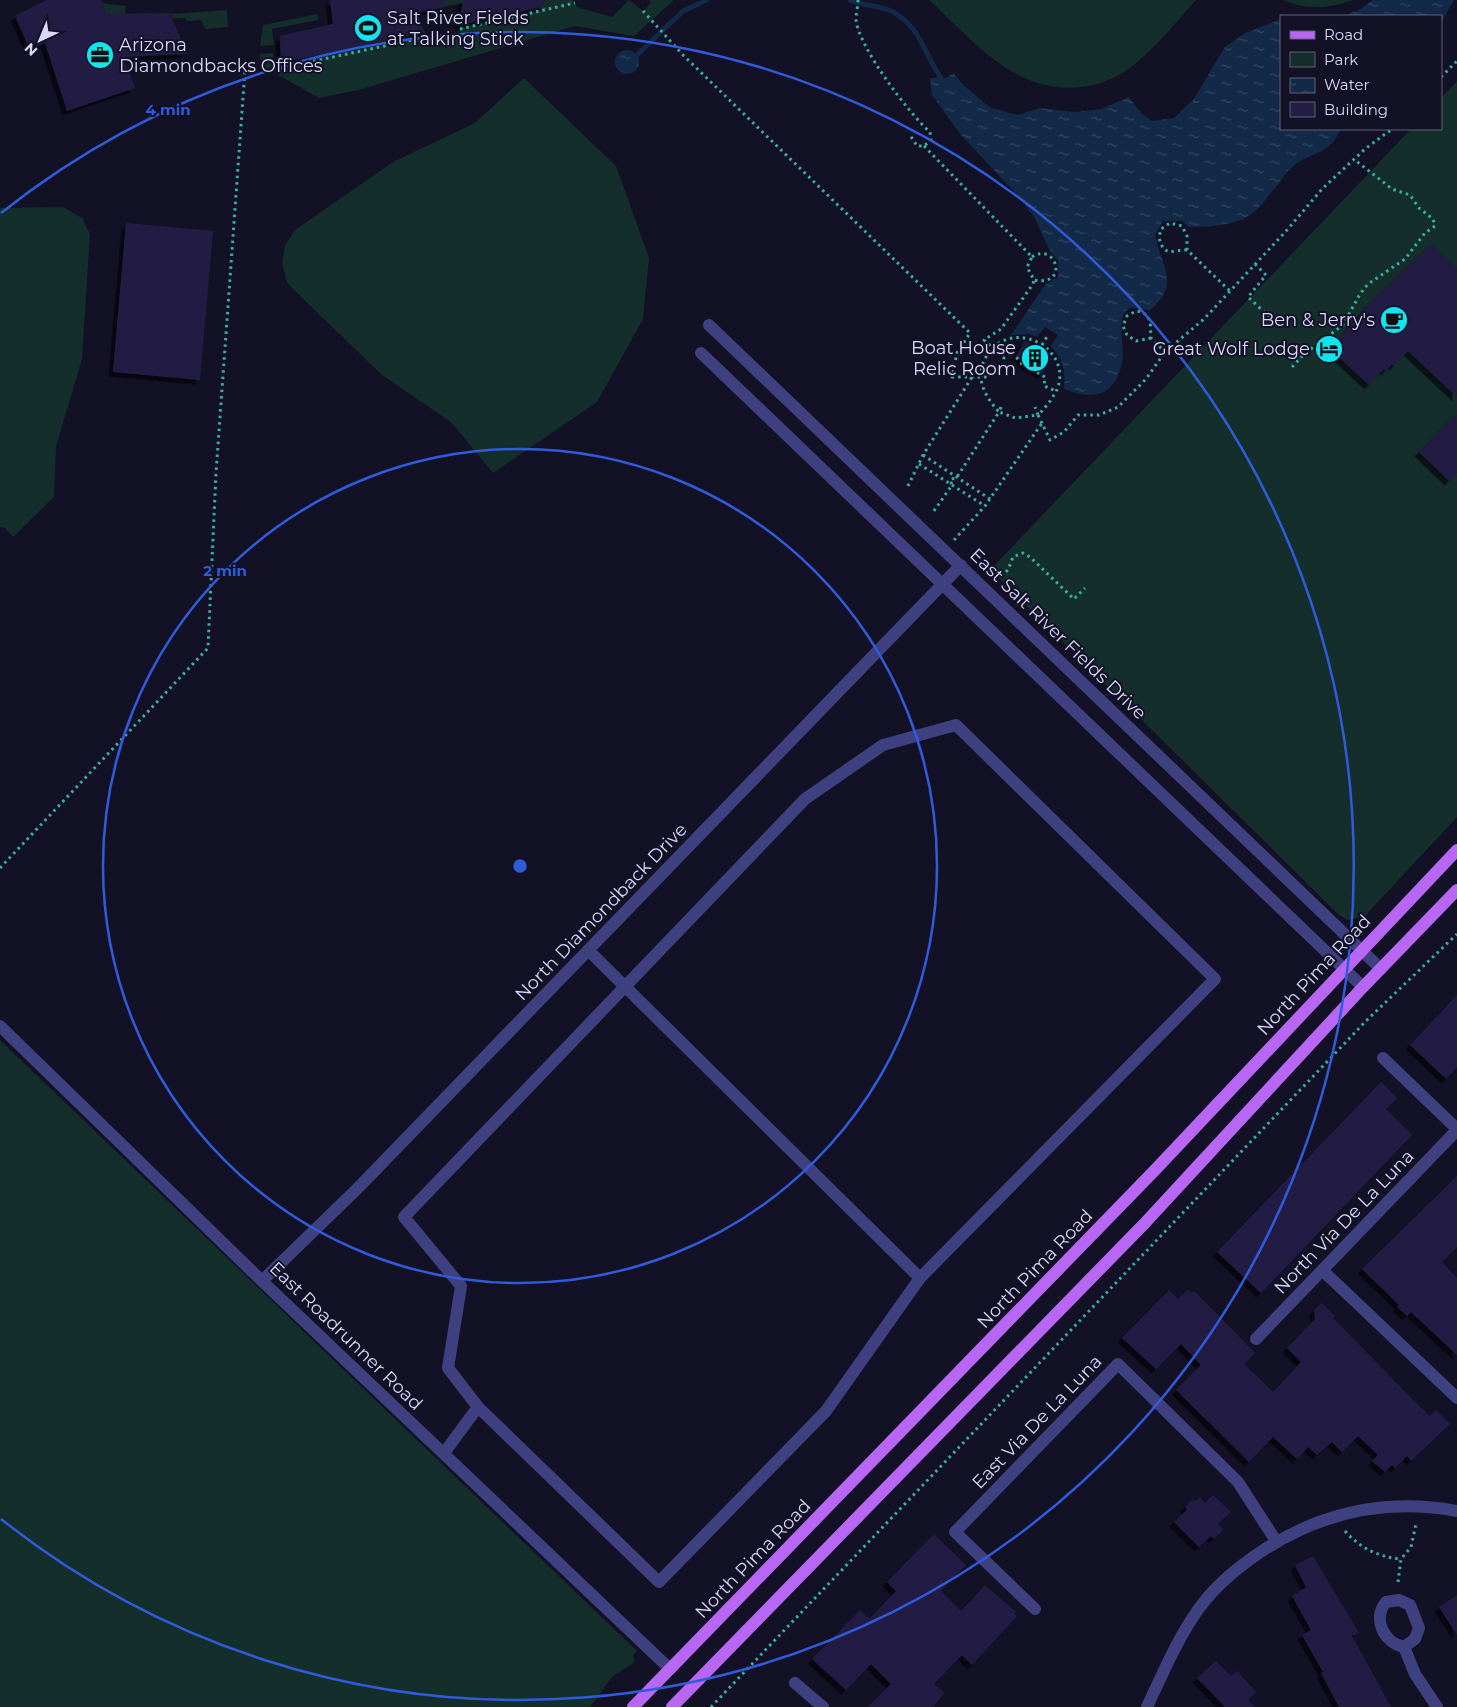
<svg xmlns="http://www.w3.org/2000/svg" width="1457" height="1707" font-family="Montserrat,sans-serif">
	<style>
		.green { fill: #142e2c; fill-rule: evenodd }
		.water { fill: url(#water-ripples) }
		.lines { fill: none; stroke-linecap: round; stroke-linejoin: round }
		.stream { stroke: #122948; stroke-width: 5 }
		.building { fill: #241e44; filter: url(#shadow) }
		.path { stroke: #38afa2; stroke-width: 3; stroke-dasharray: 2.5 4; stroke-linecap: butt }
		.minor { stroke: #3f4080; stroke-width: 12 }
		.major { stroke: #b866f4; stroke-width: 12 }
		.ring { fill: none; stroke: #305cdc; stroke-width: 2.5 }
		.labels { text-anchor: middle; stroke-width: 4; stroke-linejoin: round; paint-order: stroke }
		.poi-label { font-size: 18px; fill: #dad7fc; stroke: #131125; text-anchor: end }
		.street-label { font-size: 18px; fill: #dad7fc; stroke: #131125 }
		.centre { fill: #305cdc; stroke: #131125; stroke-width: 2.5 }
		.ring-label { font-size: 15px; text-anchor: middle; font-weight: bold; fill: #305cdc; stroke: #131125; stroke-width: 4; stroke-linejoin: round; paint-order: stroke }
	</style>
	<defs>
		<pattern id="water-ripples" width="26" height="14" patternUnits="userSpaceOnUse" patternTransform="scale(1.25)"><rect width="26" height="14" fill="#122948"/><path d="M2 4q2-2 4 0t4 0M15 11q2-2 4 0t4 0" fill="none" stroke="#344763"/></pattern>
		<filter id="shadow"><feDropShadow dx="-4.5" dy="4.5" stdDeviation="0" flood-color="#0009"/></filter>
	</defs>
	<rect width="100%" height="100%" fill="#131125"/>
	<path class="green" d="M339 0H573L577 7 612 17 629 0 643 11 651 3 649 0H674L634 36 575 26 362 89 319 98 280 76 273 69H261L260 54 273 53V63L281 62 280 36 344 22ZM462 3 459 25 461 33 427 40 425 32 413 13Z
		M929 0H1196C1177 21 1158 45 1136 63 1121 76 1101 85 1081 87 1015 95 973 40 929 0Z
		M1283 0H1354C1327 8 1310 11 1283 0Z
		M102 3 126 6 125 14H106Z
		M227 10 228 27 205 29 201 20 187 21 185 18H172L171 14Z
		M317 14 318 20 272 29 274 45 260 46 263 25Z
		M524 78 616 166 649 258 643 319 597 402 493 473 451 422 382 375 293 289 287 282 282 263 285 245 295 230 393 162 475 123Z
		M1457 81V817L1365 916 1348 920 1339 915 990 570 1411 129H1441V98Z
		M63 207 82 218 90 234 82 359 56 446 54 497 13 537 5 528 0 527V208Z
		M0 1040 637 1651 633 1655 635 1662 612 1677 590 1707H0Z"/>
	<path class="water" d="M1373 0H1454L1441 23V16H1343L1359 10Z
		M1281 19V129H1341C1328 157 1313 150 1292 167 1285 173 1281 182 1275 188 1268 196 1260 208 1252 214 1234 226 1209 227 1189 227L1182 221H1163L1155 235C1161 267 1182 283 1149 311 1107 294 1127 345 1122 363 1114 398 1092 400 1064 389 1066 372 1063 359 1051 346L1058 335 1045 327 1037 337 1028 334 1011 335 1045 285 1058 277V261L1050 251 1034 217 1021 199 960 134 932 95 930 78H945L954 73 963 85 991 108 1018 115 1040 108 1076 112 1101 109 1129 97 1141 113 1152 121 1174 118 1193 100 1225 47 1245 33Z
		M615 62a12 12 0 1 1 24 0a12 12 0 1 1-24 0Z"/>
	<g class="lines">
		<path class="stream" d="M850 0C862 6 878 5 891 11 920 25 924 54 941 78
			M637 55 683 11 707 0"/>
	</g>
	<path class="building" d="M47 0H101L106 14 170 13 187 54 123 57 135 88 67 111 45 43 30 50 15 16Z
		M330 0H445V7L413 13 425 32 281 63 280 36 333 24Z
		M463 0H544L545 6 459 25Z
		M126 223 213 231 200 380 113 372Z
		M1431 244 1457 268V397L1408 351 1394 366 1392 364 1386 371 1384 369 1369 385 1330 349 1370 303Z
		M1025 341 1038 347 1052 359 1042 374 1027 366 1016 356Z
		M1457 413V473L1449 481 1419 452Z
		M1457 995V1067L1446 1079 1410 1045Z
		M1381 1082 1397 1098 1386 1109 1412 1135 1261 1293 1217 1252Z
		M1457 1176V1247L1442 1262 1457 1278V1355L1411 1312 1407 1316 1397 1307 1399 1305 1362 1269Z
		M1169 1290 1178 1299 1188 1290 1192 1293 1194 1291 1225 1322 1255 1353 1244 1364 1273 1392 1301 1362 1287 1348 1315 1319 1314 1310 1322 1303 1335 1316 1333 1318 1418 1405 1430 1416 1436 1410 1450 1424 1411 1461 1407 1456 1395 1468 1392 1465 1385 1472 1372 1461 1378 1455 1358 1436 1342 1452 1332 1442 1317 1455 1308 1447 1297 1459 1273 1437 1249 1462 1176 1390 1201 1365 1181 1344 1156 1369 1122 1338Z
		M1213 1495 1231 1512 1218 1524 1223 1530 1214 1539 1211 1536 1199 1547 1174 1522 1187 1510 1185 1507 1193 1499 1196 1501 1200 1497 1205 1503Z
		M934 1534 966 1565 941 1591 961 1611 985 1585 1016 1612 1014 1614 1017 1616 972 1665 962 1655 934 1684 944 1693 933 1707H868L891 1684 871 1664 846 1690 812 1659 860 1610 869 1619 896 1591 887 1582Z
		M1313 1556 1359 1633 1352 1636 1391 1707H1339L1321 1673 1323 1672 1302 1635 1311 1630 1292 1596 1306 1587 1295 1565Z
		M1457 1595V1635L1439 1607Z
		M1216 1661 1231 1676 1237 1671 1256 1692 1248 1700 1255 1707H1225L1197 1678Z"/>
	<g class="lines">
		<path class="path" d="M858 0C858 6 856 13 856 19 857 45 910 115 930 132L931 140 924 146H917L910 135
			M643 11 683 55 970 333 957 353 952 377H987
			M460 29 575 3
			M277 63 282 68 426 37
			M1441 77 1457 61
			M924 146 1032 257 1027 267 1034 280 1033 284 1001 329 984 340 1004 358 1011 351 1022 364 1045 377 1044 386 1056 391
			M1187 250C1173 249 1164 259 1159 237L1161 229 1170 223 1182 226 1187 236V250L1230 291
			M1032 257C1056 241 1070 287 1034 280
			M1255 264 1266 275 1248 297 1276 323
			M1151 338 1136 341 1127 335 1123 326 1127 316 1136 311C1153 313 1150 326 1151 338L1165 352
			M1042 345 1048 335
			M1292 367 1304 354 1343 325 1360 294 1368 284 1405 259 1425 233 1435 226 1433 219 1419 208 1410 195 1392 189 1355 160
			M1001 407 999 412C987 399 976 381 983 363 1004 313 1072 345 1058 387 1054 397 1046 407 1038 415L1035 407
			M923 455 990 499
			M919 464 985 506
			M908 486 923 455 972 377
			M934 511 952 485 950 480 957 477 999 412 1015 418 1038 415 1050 440 1064 432 1078 415H1099L1118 407 1146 379 1165 352 1204 319 1287 230 1322 189 1365 149 1392 129
			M954 540 985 506 1042 423
			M1001 576 1008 570 1013 557 1023 553 1030 557 1074 599 1085 588
			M0 868 208 648 216 473 245 70
			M1345 1531C1360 1548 1378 1557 1401 1559
			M1398 1582 1401 1559 1411 1547 1416 1524
			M711 1707 1365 1022 1457 934"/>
		<path class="minor" d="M709 325 1381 969
			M701 353 1363 987
			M0 1026 262 1281 670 1669
			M1383 1058 1457 1129
			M1322 1270 1457 1398
			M262 1281 358 1188 961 565
			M1256 1339 1457 1130
			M478 1407 659 1582 826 1411 920 1278
			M444 1453 478 1407 448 1368 461 1286 404 1217 805 799 883 745 956 725 1215 979 920 1278C809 1169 699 1059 588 950
			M1399 1600 1410 1605 1419 1628 1415 1639 1404 1647C1384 1643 1372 1619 1386 1602Z
			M1035 1609 955 1532 1118 1364 1238 1482 1276 1541
			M1404 1647 1415 1674 1437 1707
			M795 1683 823 1707
			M1147 1707C1163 1673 1178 1637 1200 1607 1216 1585 1237 1568 1259 1553 1319 1513 1386 1498 1457 1511"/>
		<path class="major" d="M633 1707 1155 1170 1457 850
			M672 1707 1144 1224 1363 987 1457 890"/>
	</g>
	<g class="ring">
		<circle cx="520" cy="866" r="417"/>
		<path d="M1 213A834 834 0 1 1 1 1519"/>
	</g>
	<defs>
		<symbol id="stadium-disc" viewBox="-11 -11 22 22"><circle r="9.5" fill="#11e4ee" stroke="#131125"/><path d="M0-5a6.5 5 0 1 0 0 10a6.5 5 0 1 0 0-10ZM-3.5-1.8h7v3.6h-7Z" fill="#111"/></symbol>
		<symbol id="office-disc" viewBox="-11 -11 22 22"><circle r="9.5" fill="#11e4ee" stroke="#131125"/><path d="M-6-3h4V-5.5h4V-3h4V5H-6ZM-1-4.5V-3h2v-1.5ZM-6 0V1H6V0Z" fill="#111"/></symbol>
		<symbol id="cafe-disc" viewBox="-11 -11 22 22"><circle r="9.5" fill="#11e4ee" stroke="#131125"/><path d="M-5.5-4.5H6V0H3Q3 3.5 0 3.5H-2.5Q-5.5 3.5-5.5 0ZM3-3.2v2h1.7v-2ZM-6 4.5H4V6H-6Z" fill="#111"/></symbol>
		<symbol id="hotel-disc" viewBox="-11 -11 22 22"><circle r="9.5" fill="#11e4ee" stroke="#131125"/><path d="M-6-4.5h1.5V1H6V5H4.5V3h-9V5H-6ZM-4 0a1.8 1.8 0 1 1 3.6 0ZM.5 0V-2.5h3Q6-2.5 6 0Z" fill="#111"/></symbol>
		<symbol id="building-disc" viewBox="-11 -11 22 22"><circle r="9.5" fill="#11e4ee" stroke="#131125"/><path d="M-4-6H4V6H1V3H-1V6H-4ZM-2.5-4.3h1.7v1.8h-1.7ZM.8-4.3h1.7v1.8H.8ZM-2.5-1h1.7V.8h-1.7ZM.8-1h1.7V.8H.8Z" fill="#111"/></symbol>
	</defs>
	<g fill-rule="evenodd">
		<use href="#stadium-disc" x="352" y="12" width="32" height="32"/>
		<use href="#office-disc" x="84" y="39" width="32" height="32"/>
		<use href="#cafe-disc" x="1378" y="304" width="32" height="32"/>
		<use href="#hotel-disc" x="1313" y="333" width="32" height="32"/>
		<use href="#building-disc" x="1019" y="342" width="32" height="32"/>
	</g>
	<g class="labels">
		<g class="poi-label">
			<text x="387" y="24" text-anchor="start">Salt River Fields<tspan x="387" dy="21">at Talking Stick</tspan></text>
			<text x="119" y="51" text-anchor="start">Arizona<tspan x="119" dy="21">Diamondbacks Offices</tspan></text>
			<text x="1375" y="326">Ben &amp; Jerry's</text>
			<text x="1016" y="354">Boat House<tspan x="1016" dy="21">Relic Room</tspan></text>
			<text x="1310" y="355">Great Wolf Lodge</text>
		</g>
		<g class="street-label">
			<text transform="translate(1058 634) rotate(44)" y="6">East Salt River Fields Drive</text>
			<text transform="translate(601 912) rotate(-46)" y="6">North Diamondback Drive</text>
			<text transform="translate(1314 975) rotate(-47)" y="6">North Pima Road</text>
			<text transform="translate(1344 1222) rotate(-46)" y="6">North Via De La Luna</text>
			<text transform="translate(1035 1269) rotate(-46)" y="6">North Pima Road</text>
			<text transform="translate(346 1336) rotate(44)" y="6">East Roadrunner Road</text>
			<text transform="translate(1037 1422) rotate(-46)" y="6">East Via De La Luna</text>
			<text transform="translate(753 1559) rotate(-46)" y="6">North Pima Road</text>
		</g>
	</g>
	<circle cx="520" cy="866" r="8" class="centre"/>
	<g class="ring-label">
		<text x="168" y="115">4 min</text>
		<text x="225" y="576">2 min</text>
	</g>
	<rect x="1280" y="15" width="162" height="115" fill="#131125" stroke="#63607b"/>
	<rect x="1290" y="31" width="25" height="8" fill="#b866f4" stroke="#63607b"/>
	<text x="1324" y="40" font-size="15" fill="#dad7fc">Road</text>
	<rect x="1290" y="52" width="25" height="15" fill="#142e2c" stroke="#63607b"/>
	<text x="1324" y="65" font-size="15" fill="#dad7fc">Park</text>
	<rect x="1290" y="78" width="25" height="15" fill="url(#water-ripples)" stroke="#63607b"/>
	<text x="1324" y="90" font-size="15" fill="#dad7fc">Water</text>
	<rect x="1290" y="102" width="25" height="15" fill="#241e44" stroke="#63607b"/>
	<text x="1324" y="115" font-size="15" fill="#dad7fc">Building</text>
	<g transform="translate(40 40) rotate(224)" stroke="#131125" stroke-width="4" paint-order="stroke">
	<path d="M0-4L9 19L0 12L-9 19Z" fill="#dad7fc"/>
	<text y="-8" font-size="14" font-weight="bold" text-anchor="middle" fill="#dad7fc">N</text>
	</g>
</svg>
